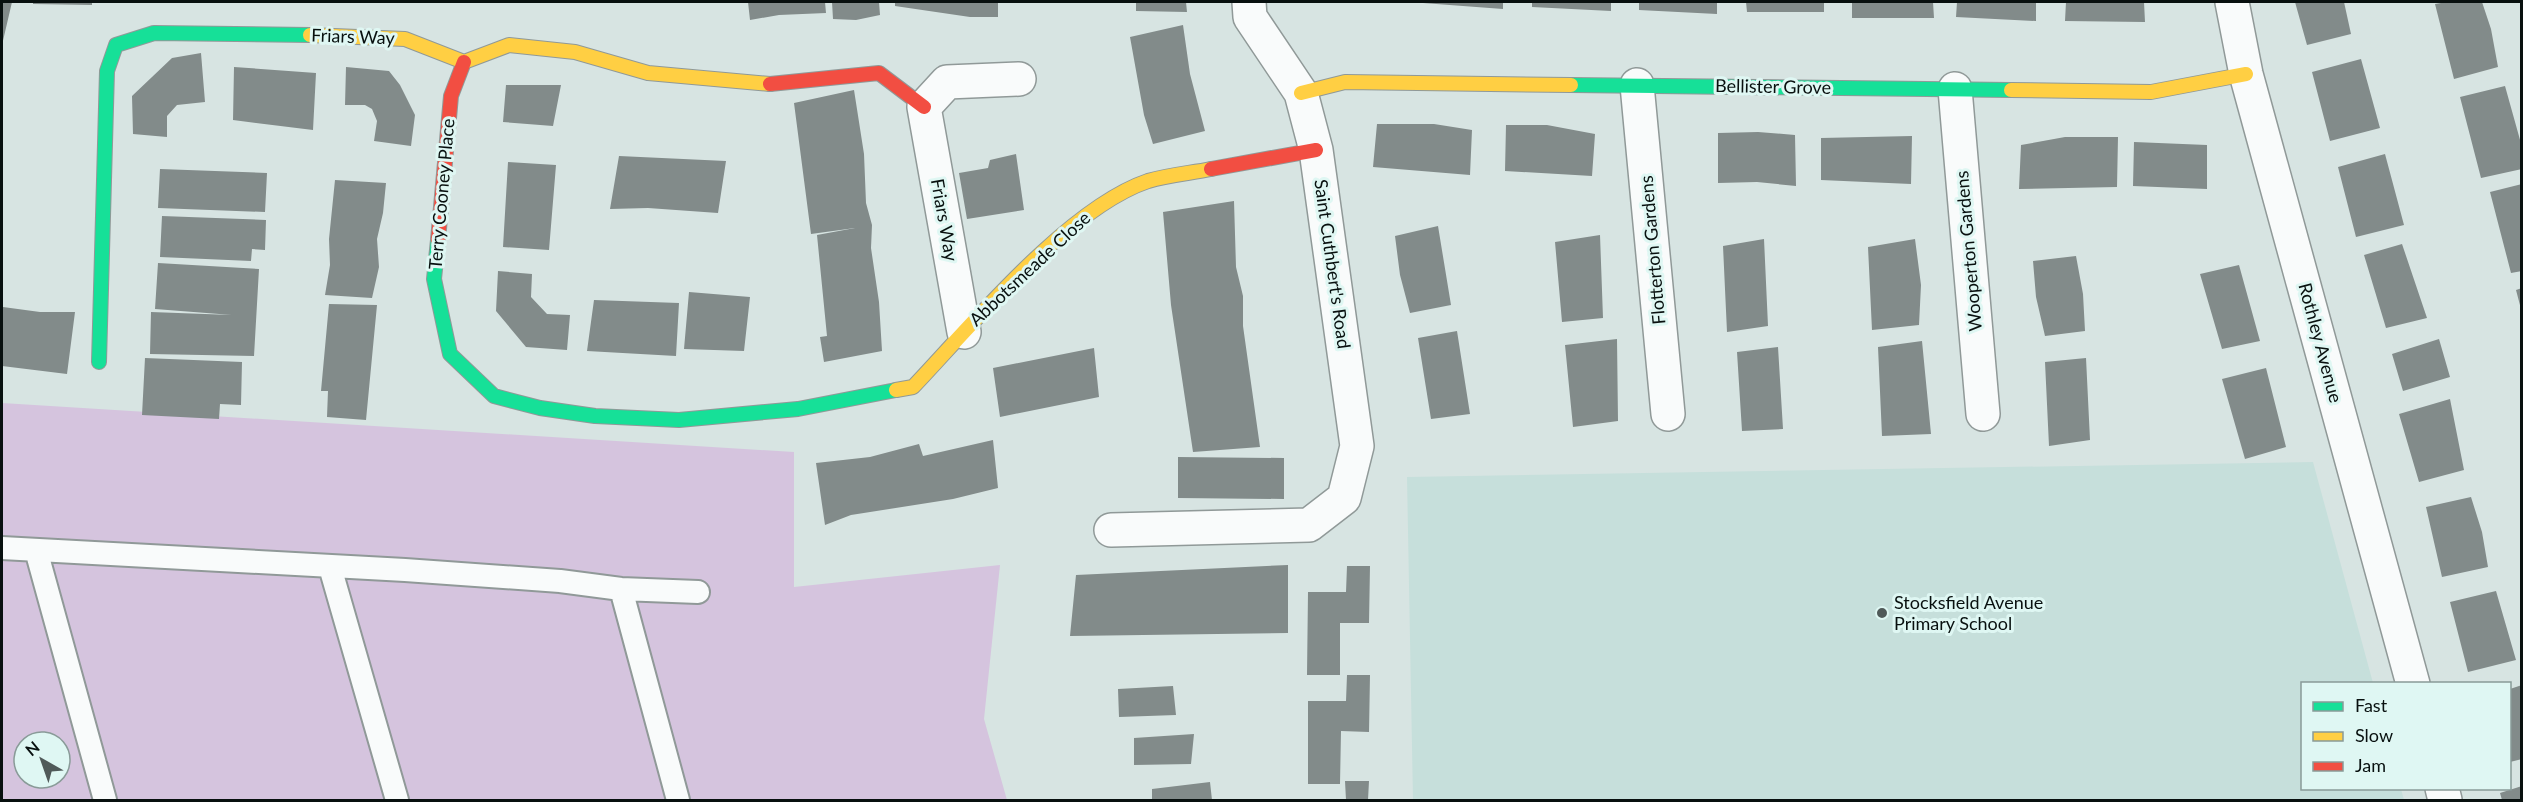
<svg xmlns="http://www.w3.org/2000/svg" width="2523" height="802" font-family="Lato,sans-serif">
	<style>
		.built { fill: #c6dfdb }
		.green { fill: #d5c4de; fill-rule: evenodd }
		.building { fill: #828b8a }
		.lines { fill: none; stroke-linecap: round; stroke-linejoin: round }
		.lane-casing { stroke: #909998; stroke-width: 26 }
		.street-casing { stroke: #909998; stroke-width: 36 }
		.fast-casing { stroke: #909998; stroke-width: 16 }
		.slow-casing { stroke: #909998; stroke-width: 16 }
		.jam-casing { stroke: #909998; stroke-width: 16 }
		.lane { stroke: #f9fbfb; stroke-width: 22 }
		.street { stroke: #f9fbfb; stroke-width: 33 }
		.fast { stroke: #16e098; stroke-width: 14 }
		.slow { stroke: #ffcf43; stroke-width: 14 }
		.jam { stroke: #f24e42; stroke-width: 14 }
		.poi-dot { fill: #505a59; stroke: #dff7f3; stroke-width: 2 }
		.labels { text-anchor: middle; stroke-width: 6; stroke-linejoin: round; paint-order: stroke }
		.street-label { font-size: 18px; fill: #08100f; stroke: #dff7f3 }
		.poi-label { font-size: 18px; fill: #08100f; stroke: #dff7f3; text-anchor: start }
	</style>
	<rect width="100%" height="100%" fill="#d7e4e2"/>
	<path class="built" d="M2313 462 2373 683 2302 684V788L2401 789 2404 800H1413L1407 477Z"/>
	<path class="green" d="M2 403 794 452V587L1000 565 984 719 1007 800H2ZM24 742H60V778H24Z"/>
	<path class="building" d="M2 2H12L2 45Z
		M33 2H92V5L33 4Z
		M748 2H825L826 13 779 15 750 20Z
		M832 2H879L880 15 856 20 833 19Z
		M895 2H998V17H970L895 6Z
		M1136 2H1186L1187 12 1136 11Z
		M1423 2H1503V9L1423 3Z
		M1532 2H1611V11L1532 7Z
		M1639 2H1717V14L1639 10Z
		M1746 2H1824V12H1747Z
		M1852 2H1933L1934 18H1852Z
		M1957 2H2036V21L1956 17Z
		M2066 2H2144L2145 22 2065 21Z
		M2295 2H2344L2351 34 2307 45Z
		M2447 2H2482L2491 29 2498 67 2454 79 2435 4Z
		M1183 25 1190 74 1205 131 1153 144 1144 115 1130 37Z
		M201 53 205 102 177 105 167 116V137L133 134 132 96 172 58Z
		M2361 59 2380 128 2330 141 2312 72Z
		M234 67 316 73 313 130 233 120Z
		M346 67 389 71 400 85 415 115 411 146 374 141 377 121 372 109 365 105H345Z
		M506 85H561L553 126 503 122Z
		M2505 86 2522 147V169L2481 178 2460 97Z
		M854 90 864 154 866 203 872 225 871 248 879 302 882 351 824 362 820 337 827 336 817 235 855 228 811 234 794 103Z
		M1377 124H1434L1472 130 1470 175 1373 167Z
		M1506 125H1547L1595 134 1592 176 1505 171Z
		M1758 132 1795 135 1796 186 1757 182 1718 183V133Z
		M1912 136 1911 184 1821 180V138Z
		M2065 137H2118L2117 187 2019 189 2021 145Z
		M2134 142 2207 145V189L2133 186Z
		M1016 154 1024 210 967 219 959 173 988 168 990 160Z
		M2385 154 2404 225 2356 237 2338 167Z
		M619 156 726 161 718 213 648 208 610 209Z
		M508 162 556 165 549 250 503 247Z
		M160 169 267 173 265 212 158 208Z
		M335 180 386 183 383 213 377 239 379 267 372 298 325 295 330 265 329 239Z
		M2522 184V271L2511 273 2490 192Z
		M1234 201 1236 267 1243 296V326L1260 447 1193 452 1171 305 1163 212Z
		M162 216 266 220 265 250 252 249 251 261 160 257Z
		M1438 226 1451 305 1410 313 1400 275 1395 236Z
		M1600 235 1603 318 1562 322 1555 242Z
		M1764 239 1768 326 1727 332 1723 246Z
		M1915 239 1921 285 1919 325 1872 330 1868 247Z
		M2402 244 2427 318 2386 328 2364 255Z
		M2076 256 2083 294 2085 331 2045 336 2036 297 2033 261Z
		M158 263 259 269 254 356 150 354 151 312 232 315 155 309Z
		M2239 265 2260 341 2222 349 2200 274Z
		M498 271 532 274 531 297 547 314 570 315 567 350 526 347 496 311Z
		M2522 288V309H2521L2516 290Z
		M689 292 750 297 744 351 684 349Z
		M594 300 679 303 676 356 587 351Z
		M329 304 377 305 366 420 327 417 328 391H321Z
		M3 307 40 312H75L67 374 2 366Z
		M1457 331 1470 414 1431 419 1418 338Z
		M1617 339 1618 421 1573 427 1565 345Z
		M2439 339 2450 377 2403 391 2392 354Z
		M1922 341 1931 434 1882 436 1878 347Z
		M1778 347 1783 429 1742 431 1737 352Z
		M1094 348 1099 397 1000 417 993 368Z
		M145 358 242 362 241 405 220 404 219 419 142 415Z
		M2086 358 2090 440 2049 446 2045 362Z
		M2266 368 2286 447 2245 459 2222 379Z
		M2450 399 2464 470 2419 482 2399 414Z
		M993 440 998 488 953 499 851 515 825 525 816 463 870 457 919 444 923 456Z
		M1178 457 1284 458V499L1178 498Z
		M2471 497 2482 532 2488 567 2442 577 2426 507Z
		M1288 565V633L1070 636 1076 575Z
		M1347 566H1370L1369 623H1340V675H1307L1308 592H1346Z
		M2496 591 2516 660 2468 672 2450 602Z
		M1347 675H1370L1369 732 1341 731 1340 784H1308V701H1346Z
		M2522 685V759L2510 762V689Z
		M1173 686 1176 715 1119 717 1118 689Z
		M1194 734 1191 764 1134 765V738Z
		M1345 781H1369L1368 800H1346Z
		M1210 782 1212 800H1152V789Z
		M2522 786V800H2502L2500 793Z"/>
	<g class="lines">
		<defs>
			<path id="lane" d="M2 548 405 570 560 581 621 589 698 592
				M36 550 105 800
				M330 567 397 800
				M621 589 678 800"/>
			<path id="street" d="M2232 2 2246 74 2413 684
				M1637 85 1668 414
				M1955 89 1983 414
				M964 332 924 107 947 82 1019 79
				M1111 530 1309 525 1344 498 1357 446 1316 150 1301 93 1250 17 1249 2
				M2442 788 2445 800"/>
			<path id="fast" d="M1571 85 2011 90
				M438 240 434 279 450 354 494 396 540 408 595 416 679 420 798 409 896 390
				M99 362 107 71 116 45 154 33 310 35"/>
			<path id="slow" d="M310 35 405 39 464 62 509 45 575 52 648 73 770 84
				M2011 90 2151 92 2246 74
				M1301 93 1345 82 1571 85
				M896 390 913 387C972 325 1068 208 1148 181 1168 175 1191 173 1211 169"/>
			<path id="jam" d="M770 84 879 73 924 107
				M1211 169 1316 150
				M438 240 451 96 464 62"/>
		</defs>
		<use href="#lane" class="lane-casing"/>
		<use href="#street" class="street-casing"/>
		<use href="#fast" class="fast-casing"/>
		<use href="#slow" class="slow-casing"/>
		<use href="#jam" class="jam-casing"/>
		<use href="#lane" class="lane"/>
		<use href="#street" class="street"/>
		<use href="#fast" class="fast"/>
		<use href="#slow" class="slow"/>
		<use href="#jam" class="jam"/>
	</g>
	<circle class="poi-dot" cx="1882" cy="613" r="6"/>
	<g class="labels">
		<g class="street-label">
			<text transform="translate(353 37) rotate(2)" y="6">Friars Way</text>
			<text transform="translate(1773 87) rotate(1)" y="6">Bellister Grove</text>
			<text transform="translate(442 194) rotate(-85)" y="6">Terry Cooney Place</text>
			<text transform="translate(944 220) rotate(80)" y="6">Friars Way</text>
			<text transform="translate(1653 250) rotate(-95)" y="6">Flotterton Gardens</text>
			<text transform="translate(1969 251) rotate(-95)" y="6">Wooperton Gardens</text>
			<text transform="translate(1332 264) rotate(82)" y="6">Saint Cuthbert's Road</text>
			<text transform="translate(1030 269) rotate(-43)" y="6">Abbotsmeade Close</text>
			<text transform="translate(2320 343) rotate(75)" y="6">Rothley Avenue</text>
		</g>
		<g class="poi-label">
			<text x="1894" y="609">Stocksfield Avenue<tspan x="1894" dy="21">Primary School</tspan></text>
		</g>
	</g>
	<rect width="2523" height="802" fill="none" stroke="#08100f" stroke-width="6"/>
	<rect x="2301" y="682" width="210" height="108" fill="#dff7f3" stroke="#899b98" stroke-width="1.5"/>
	<rect x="2313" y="702" width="30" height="9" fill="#16e098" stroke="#899b98" stroke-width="1.5"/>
	<text x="2355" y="712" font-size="18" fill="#08100f">Fast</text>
	<rect x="2313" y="732" width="30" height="9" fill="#ffcf43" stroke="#899b98" stroke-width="1.5"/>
	<text x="2355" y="742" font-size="18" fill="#08100f">Slow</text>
	<rect x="2313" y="762" width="30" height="9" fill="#f24e42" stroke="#899b98" stroke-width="1.5"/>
	<text x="2355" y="772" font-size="18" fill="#08100f">Jam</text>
	<g transform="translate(42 760) rotate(320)"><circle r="28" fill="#dff7f3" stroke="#899b98" stroke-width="1.5"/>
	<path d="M0-4.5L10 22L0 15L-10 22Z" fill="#505a59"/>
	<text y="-9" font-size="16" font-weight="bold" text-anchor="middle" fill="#08100f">N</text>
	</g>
</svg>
